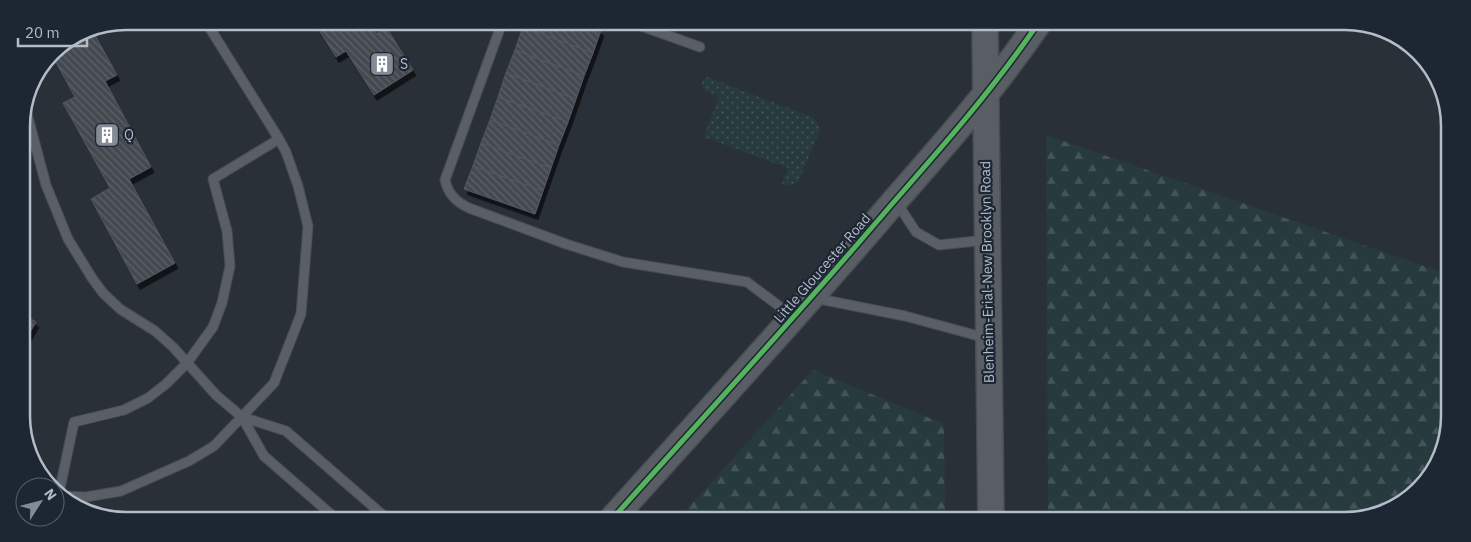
<svg xmlns="http://www.w3.org/2000/svg" width="1471" height="542" font-family="'IBM Plex Sans',sans-serif">
	<style>
		.grass { fill: url(#grass-dots) }
		.forest { fill: url(#forest-firs) }
		.building { fill: url(#building-back-hatch); stroke: #52575f; filter: url(#shadow) }
		.lines { fill: none; stroke-linecap: round; stroke-linejoin: round }
		.lane-casing { stroke: #484c53; stroke-width: 11 }
		.secondary-casing { stroke: #484c53; stroke-width: 28 }
		.lane { stroke: #5a5e66; stroke-width: 9 }
		.secondary { stroke: #595d64; stroke-width: 25 }
		.cycleway-casing { stroke: #1d2633; stroke-width: 8 }
		.cycleway { stroke: #56b35d; stroke-width: 5 }
		.labels { text-anchor: middle; stroke-width: 4.5; stroke-linejoin: round; paint-order: stroke }
		.poi-label { font-size: 14px; fill: #b4bcc9; stroke: #1d2633; text-anchor: start }
		.street-label { font-size: 14px; fill: #b4bcc9; stroke: #1d2633 }
		.rim { fill: none; stroke: #b4bcc9; stroke-width: 2.5 }
	</style>
	<defs>
		<pattern id="grass-dots" width="8" height="8" patternUnits="userSpaceOnUse" patternTransform="scale(1.25)"><rect width="8" height="8" fill="#273a3e"/><path d="M2 2h.1M6 6h.1" fill="none" stroke="#445559" stroke-width="1.8" stroke-linecap="round"/></pattern>
		<pattern id="forest-firs" width="22" height="20" patternUnits="userSpaceOnUse" patternTransform="scale(1.25)"><rect width="22" height="20" fill="#273a3e"/><path d="M5 1l3.5 6h-7zM16 11l3.5 6h-7z" fill="#445559"/></pattern>
		<pattern id="building-back-hatch" width="6" height="6" patternUnits="userSpaceOnUse" patternTransform="scale(1.25)"><rect width="6" height="6" fill="#444950"/><path d="M-1 5l2 2M0 0l6 6M5-1l2 2" fill="none" stroke="#5d6168"/></pattern>
		<filter id="shadow"><feDropShadow dx="3" dy="5.5" stdDeviation="0" flood-color="#0009"/></filter>
	</defs>
	<rect width="100%" height="100%" fill="#2a3038"/>
	<path class="grass" d="M707 77 814 118 819 126V132L799 181 791 186 782 184 788 168 704 137 719 96C711 92 700 92 702 81Z"/>
	<path class="forest" d="M1046 135 1447 274 1444 449 1409 499 1351 521 1048 519Z
		M813 370 944 424 945 519 679 518Z"/>
	<path class="building" d="M314 22H369L376 34 386 27 413 70 374 95 346 51 336 57Z
		M525 23H584L601 30 593 53 523 27Z
		M523 27 593 53 584 76 515 50Z
		M91 28 117 75 105 81 151 167 129 179 175 263 137 284 91 199 110 188 63 103 75 97 52 55 57 48 86 29Z
		M515 50 584 76 576 99 506 73Z
		M506 73 576 99 568 122 498 97Z
		M498 97 568 122 559 145 490 120Z
		M490 120 559 145 551 168 481 143Z
		M481 143 551 168 543 191 473 166Z
		M473 166 543 191 535 214 464 189Z
		M23 314 36 322 23 344Z"/>
	<g class="lines">
		<defs>
			<path id="lane" d="M502 23 445 180C448 194 456 202 469 208L566 244 623 262 747 282 791 315
				M633 23 700 47
				M25 106 46 185 68 239 92 278 103 293 120 309 155 331 173 347 216 395 242 417 264 456 333 516
				M897 203 916 232 939 245 986 240
				M814 298 905 316 986 338
				M242 417 286 431 384 516
				M59 493 74 422 124 410 148 398 166 384 187 363 213 327 222 303 230 266 227 231 213 179 279 139
				M64 496 86 497 121 491 189 461 214 446 274 383 301 314 308 226 298 186 286 152 279 139 206 22"/>
			<path id="secondary" d="M985 25 991 519
				M614 517C707 413 802 310 892 204 943 146 993 89 1037 25"/>
		</defs>
		<use href="#lane" class="lane-casing"/>
		<use href="#secondary" class="secondary-casing"/>
		<use href="#lane" class="lane"/>
		<use href="#secondary" class="secondary"/>
		<defs>
			<path id="cycleway" d="M614 517C707 413 802 310 892 204 943 146 993 89 1037 25"/>
		</defs>
		<use href="#cycleway" class="cycleway-casing"/>
		<use href="#cycleway" class="cycleway"/>
	</g>
	<defs>
		<symbol id="building-square" viewBox="-11 -11 22 22"><rect x="-9" y="-9" width="18" height="18" rx="4" fill="#848b96" stroke="#1d2633"/><path d="M-4-6H4V6H1V3H-1V6H-4ZM-2.5-4.3h1.7v1.8h-1.7ZM.8-4.3h1.7v1.8H.8ZM-2.5-1h1.7V.8h-1.7ZM.8-1h1.7V.8H.8Z" fill="#fff"/></symbol>
	</defs>
	<g fill-rule="evenodd">
		<use href="#building-square" x="368" y="50" width="28" height="28"/>
		<use href="#building-square" x="93" y="121" width="28" height="28"/>
	</g>
	<g class="labels">
		<g class="poi-label">
			<text x="400" y="69">S</text>
			<text x="124" y="140">Q</text>
		</g>
		<g class="street-label">
			<text transform="translate(822 268) rotate(-49)" y="5">Little Gloucester Road</text>
			<text transform="translate(987 272) rotate(-91)" y="5">Blenheim-Erial-New Brooklyn Road</text>
		</g>
	</g>
	<path d="M0 0H1471V542H0ZM126 30H1345A96 96 0 0 1 1441 126V416A96 96 0 0 1 1345 512H126A96 96 0 0 1 30 416V126A96 96 0 0 1 126 30Z" fill="#1d2633" fill-rule="evenodd"/>
	<path class="rim" d="M126 30H1345A96 96 0 0 1 1441 126V416A96 96 0 0 1 1345 512H126A96 96 0 0 1 30 416V126A96 96 0 0 1 126 30Z"/>
	<g transform="translate(40 502) rotate(54)"><circle r="24" fill="#1d2633" stroke="#59626f"/>
	<path d="M0-4L9 19L0 12L-9 19Z" fill="#848b96"/>
	<text y="-8" font-size="14" font-weight="bold" text-anchor="middle" fill="#b4bcc9">N</text>
	</g>
	<path d="M18 38v8h69v-8" fill="none" stroke="#b4bcc9" stroke-width="2.5"/>
	<text x="25" y="38" font-size="15" fill="#b4bcc9" stroke="#1d2633" stroke-width="4" paint-order="stroke">20 m</text>
</svg>
